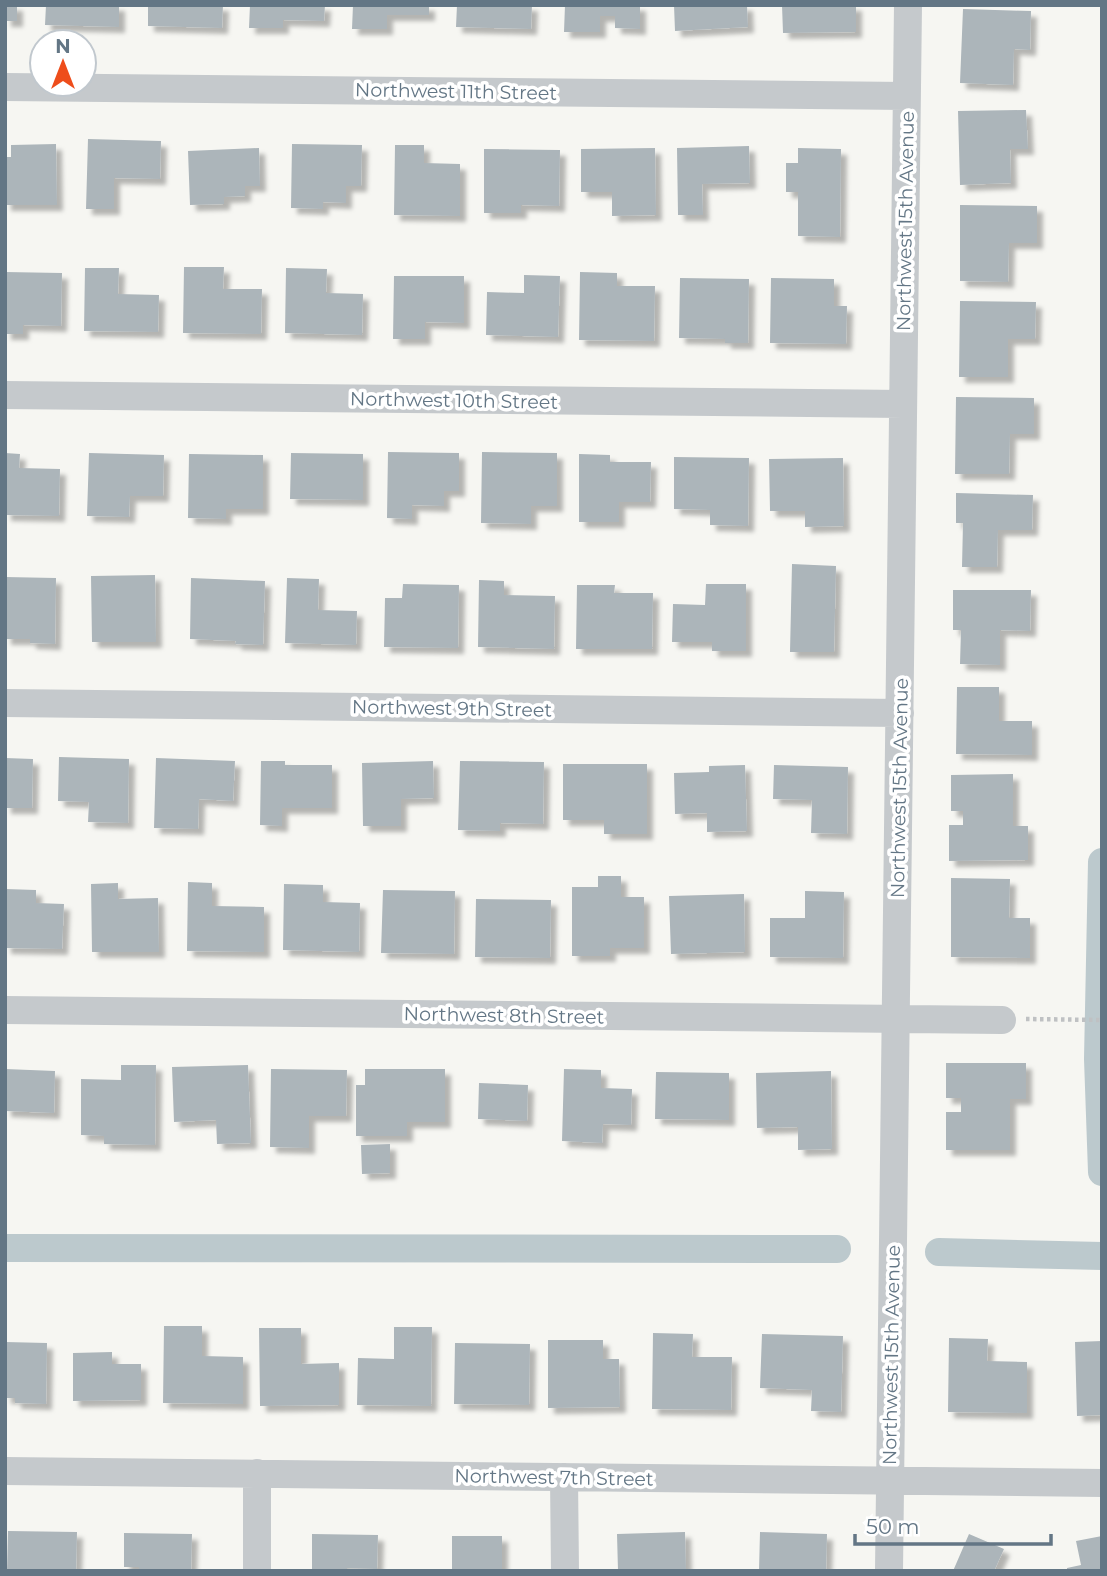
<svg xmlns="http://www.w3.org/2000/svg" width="1107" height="1576" font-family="Montserrat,sans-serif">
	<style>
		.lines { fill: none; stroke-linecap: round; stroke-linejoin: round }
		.canal { stroke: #bcc9cd; stroke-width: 28 }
		.building { fill: #acb5ba; filter: url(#shadow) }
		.path { stroke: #bfc1c3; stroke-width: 4.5; stroke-dasharray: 3.5 3.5; stroke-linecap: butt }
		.minor { stroke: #c5c9cc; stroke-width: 28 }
		.labels { text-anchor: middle; stroke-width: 7; stroke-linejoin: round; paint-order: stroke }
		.street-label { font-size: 19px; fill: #637685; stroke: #fff }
	</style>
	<defs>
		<filter id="shadow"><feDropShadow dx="6" dy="6" stdDeviation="2" flood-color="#0004"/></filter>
	</defs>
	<rect width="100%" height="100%" fill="#f6f6f2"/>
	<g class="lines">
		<path class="canal" d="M1102 862 1098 1059 1102 1172
			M5 1248 837 1249
			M939 1252 1102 1256"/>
	</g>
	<path class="building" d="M5 5H17V21H5Z
		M46 5H119V27L45 25Z
		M148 5H223L222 28 148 26Z
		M250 5H325L324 21 283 20V28H249Z
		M353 5H429V15H387V29H352Z
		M457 5H532L531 29 456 27Z
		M565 5H640V29L615 28V16H600V32H564Z
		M674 5H747L748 27 675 31Z
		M782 5H856V32L783 33Z
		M963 9 1031 11 1030 50 1014 49 1013 85 960 83Z
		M1026 110 1028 149H1010L1011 183 960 185 958 111Z
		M88 139 161 141 160 179 114 178V209H86Z
		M56 144 57 205H5V157H11V145Z
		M292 144 362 145 361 186H346V203L323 202V209L291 208Z
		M395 145H424V163L460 164V216L394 215Z
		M749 146 750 183 702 184 703 215H678L677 148Z
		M259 148 260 186H245V196L224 197V204L190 205 188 151Z
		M655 148 656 215 612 216V192H581V149Z
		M798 148 841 149 840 237 798 236V192H786V163H798Z
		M484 149 560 150 559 206 521 205V213H484Z
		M960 205 1037 206V243H1009L1008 282 960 281Z
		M184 267H224L223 289H262L261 334 183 333Z
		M85 268H119L118 294 159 295 158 332 84 331Z
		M286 268 327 269 326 293 363 294 362 335 285 333Z
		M5 272 62 273 61 326 23 325V334H5Z
		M580 272 617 273V286H655L654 341 579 340Z
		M524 275 560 276 558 337 486 335 487 292 524 293Z
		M394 276H464V323L425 322V339H393Z
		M680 278 749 279 748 343H725V339L679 338Z
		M771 278 834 279V306H847L846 344 770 343Z
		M960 301 1036 302 1035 339H1008V377H959Z
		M956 397 1034 398V434H1010L1009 474H955Z
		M388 452 459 453V491H444V506L412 505V519L387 518Z
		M482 452 557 453V506H531V524L481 523Z
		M5 453 20 454 19 468 60 469 59 516 5 515Z
		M89 453 164 455 163 496H130L129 517 87 516Z
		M291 453 363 454V500L290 499Z
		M189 454 263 455V509H226V519L188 518Z
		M579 454 610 455V462H651L650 502H619V522H579Z
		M674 457 749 458 748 526 710 525V510L674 509Z
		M843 458 844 526 805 527V511H770L769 459Z
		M956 493 1033 495 1032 530H998L997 567H962L963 523H956Z
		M792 564 836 566 834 652H790Z
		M155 575 156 642H92L91 576Z
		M5 577 56 578 55 644 30 643V639H5Z
		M191 578 265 581 263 645 235 644 236 641 190 639Z
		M287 578 319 579 318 610 357 611 356 645 285 643Z
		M479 580 504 581V595L555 596 554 649 478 647Z
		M403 584 459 585 458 648 384 647 385 598H402Z
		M706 584H746V651H712V642H672L673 604 705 605Z
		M577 585H615L614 593H653L652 649H576Z
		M953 590H1031L1030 631 1000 630V665L960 664 961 630H953Z
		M957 687H999V721H1032V755L956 754Z
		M59 757 129 759 128 823 88 822 89 802 58 801Z
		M5 758 33 759 32 808H5Z
		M156 758 235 761 233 801 199 799 198 829 154 828Z
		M261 761H285V765H332V808H282V826L260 825Z
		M433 761 434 798 401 799V826H363L362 763Z
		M460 761 544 762 543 824 500 823V831L458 830Z
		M563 764H647V834H604V820H563Z
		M745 765 747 831 707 832V813L675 814 674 773 709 772V766Z
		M774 765 848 767 847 834 811 833 812 800 773 799Z
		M1013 774V826H1028V860L949 861V825H963V811H951V775Z
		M598 876H621V897H644V948H610V956H572V887H598Z
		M951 878 1010 879 1009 918H1030V958L951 957Z
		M188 882 212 883V906L264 907V952L187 951Z
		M118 883V899L158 898 159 952H92L91 884Z
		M284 884 323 885V902L360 903 359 952 283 950Z
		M5 889 36 890V903L64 904 62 949 5 948Z
		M383 890 455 891 454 954 381 953Z
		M805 891 844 892 843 958 770 957V918H805Z
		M744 894 745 952 671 954 669 896Z
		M476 899 551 900 550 958 475 957Z
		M946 1063H1026V1099H1010V1150H946V1112H961V1098H946Z
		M121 1065H156L155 1145 104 1144V1136L81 1135V1079L121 1080Z
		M248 1065 251 1143 217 1144 216 1120 174 1122 172 1067Z
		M5 1069 55 1071 54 1113 5 1111Z
		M271 1069 347 1070 346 1116H309V1148L270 1147Z
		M365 1069H445V1122H407V1136H356V1085H365Z
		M564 1069 601 1070V1088L632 1089 631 1125 603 1124 602 1143 562 1141Z
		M831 1071 832 1149 798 1150V1127L757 1128 756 1073Z
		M656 1072 729 1073V1120L655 1119Z
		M479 1083 528 1085 527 1121 478 1119Z
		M390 1144V1173L362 1174 361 1145Z
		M164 1326H202V1356L243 1357V1404L163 1403Z
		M394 1327H432L431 1406 357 1405 358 1358 394 1359Z
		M259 1328H301V1364L339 1363V1405L260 1406Z
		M653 1333 693 1334 692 1357H732L731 1410 652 1409Z
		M762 1334 843 1336 841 1412 811 1411 812 1390 760 1388Z
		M949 1338 988 1339 987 1361 1027 1362V1413L948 1412Z
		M548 1340H603V1359H619L620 1407 548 1408Z
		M1102 1341V1415L1077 1416 1075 1342Z
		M5 1342 47 1343 46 1404 15 1403V1398H5Z
		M455 1343 530 1344 529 1405 454 1404Z
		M112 1352V1364H141V1400L73 1401V1353Z
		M8 1531 77 1532 76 1571H7Z
		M685 1532 686 1571H618L617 1534Z
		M760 1532 827 1534 826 1571H759Z
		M124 1533 192 1534 191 1571H139V1567H124Z
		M312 1534 378 1535 377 1569 347 1568V1571H312Z
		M969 1534 1004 1549 994 1571H953Z
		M452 1536H502V1571H452Z
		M1102 1536V1571H1067V1568L1081 1565 1076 1541Z"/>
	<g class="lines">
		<path class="path" d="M1026 1019 1102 1020"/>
		<path class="minor" d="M5 87 906 96
			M5 395 903 404
			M5 703 900 713
			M5 1010 1002 1020
			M5 1471 1102 1483
			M257 1473V1571
			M564 1477 565 1571
			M889 1571 908 5"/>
	</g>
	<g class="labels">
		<g class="street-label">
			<text transform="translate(456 91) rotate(1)" y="7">Northwest 11th Street</text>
			<text transform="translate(905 221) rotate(-89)" y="7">Northwest 15th Avenue</text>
			<text transform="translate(454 400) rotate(1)" y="7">Northwest 10th Street</text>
			<text transform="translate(452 708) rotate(1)" y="7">Northwest 9th Street</text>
			<text transform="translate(899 788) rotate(-89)" y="7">Northwest 15th Avenue</text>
			<text transform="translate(504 1015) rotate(1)" y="7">Northwest 8th Street</text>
			<text transform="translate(891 1355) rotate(-89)" y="7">Northwest 15th Avenue</text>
			<text transform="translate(554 1477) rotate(1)" y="7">Northwest 7th Street</text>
		</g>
	</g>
	<rect width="1107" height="1576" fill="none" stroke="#637685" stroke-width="14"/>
	<g transform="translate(63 63)"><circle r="33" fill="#ffffff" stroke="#c1c8ce" stroke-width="2"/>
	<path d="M0-5L12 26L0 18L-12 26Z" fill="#ee4d1b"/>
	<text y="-10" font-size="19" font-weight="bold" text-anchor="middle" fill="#637685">N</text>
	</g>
	<path d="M855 1534v10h196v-10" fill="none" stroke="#637685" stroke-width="3.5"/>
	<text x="866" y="1534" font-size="21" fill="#637685" stroke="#ffffff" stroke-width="5" paint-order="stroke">50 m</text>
</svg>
